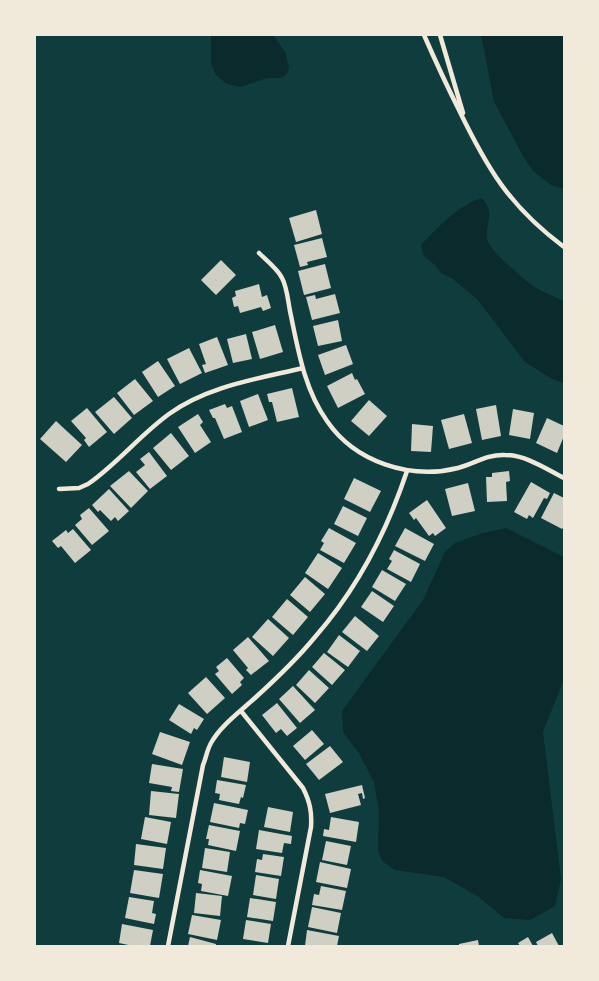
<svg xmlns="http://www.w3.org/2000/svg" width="599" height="981" font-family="Lato,sans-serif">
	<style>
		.water { fill: #0a2a2b }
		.building { fill: #cfcfc3 }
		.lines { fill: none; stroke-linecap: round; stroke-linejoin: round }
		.minor { stroke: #f1e9da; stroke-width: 4.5 }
	</style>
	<rect width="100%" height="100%" fill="#0f3d3e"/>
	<path class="water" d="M211 35H273L285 52 289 67 287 74 281 78H267L240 87 227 84 216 75 211 64Z
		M479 35H564V189L551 185 533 171 523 156 494 102 482 39Z
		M482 198C497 215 483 224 488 242 491 251 527 283 536 288 545 293 555 297 564 301V383L552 379 525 362 477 299 453 279 441 273 435 265 424 256 421 245C435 230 461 203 482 198Z
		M506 528 564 557V679L543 732 561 879 555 906 530 920 504 918 479 897 444 877 395 870 382 861 378 850 379 811 374 782 359 753 343 732 342 711 423 600 445 552 455 543 480 534Z"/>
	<path class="building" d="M316 210 322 234 296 242 289 218Z
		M322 238 327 257 307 262 308 265 300 267 294 245Z
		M221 260 236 275 216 295 201 280Z
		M325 264 331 288 304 295 298 271Z
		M259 284 262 297 267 295 271 308 263 311 261 307 240 313 238 306 234 307 232 298 236 296 235 291Z
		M335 294 340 313 312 320 306 297 315 295 316 299Z
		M338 320 342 341 318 346 313 326Z
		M275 325 283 352 260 359 252 332Z
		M246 334 252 359 233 363 227 339Z
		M217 337 228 365 205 373 202 365 206 364 199 344Z
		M346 345 353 364 325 375 318 355Z
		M189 348 202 373 180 384 167 359Z
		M158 361 175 386 158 397 142 372Z
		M352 373 355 380 357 379 365 394 338 408 327 386Z
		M135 379 153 401 134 415 117 393Z
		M292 388 299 417 277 422 272 402H269L267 394Z
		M258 394 268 420 249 427 240 401Z
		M114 397 132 418 114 434 95 412Z
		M369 400 387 416 369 436 351 421Z
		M225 404 227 408 232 406 242 432 224 439 215 418H213L209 410Z
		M496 405 501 436 482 440 476 409Z
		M87 408 107 432 89 447 84 440 86 438 71 421Z
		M513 409 534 413 530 439 509 435Z
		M198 414 203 422 200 425 211 442 195 453 178 427Z
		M464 414 472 443 449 449 441 420Z
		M547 418 564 426V436L557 453 536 443Z
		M56 421 82 445 66 462 40 439Z
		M412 424 433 426 431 452 411 451Z
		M171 433 189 456 171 470 153 448Z
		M149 452 167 476 150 489 136 472 145 465 140 459Z
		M129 471 148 491 131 508 110 486Z
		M509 471 510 481 506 482 507 501 487 502 486 477H492V473Z
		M354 478 381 491 370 512 344 499Z
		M531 482 550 493 547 499 544 498 533 518 529 515 527 519 514 512Z
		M468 483 475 511 452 516 445 489Z
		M109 489 129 511 118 521 115 517 111 521 100 510 98 512 92 505Z
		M554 493 564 498V526L562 529 541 518Z
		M427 500 446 528 435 536 433 533 429 536 416 518 414 520 409 513Z
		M343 506 367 518 358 536 334 524Z
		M89 508 109 531 92 545 75 525 82 519 80 515Z
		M329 528 356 543 344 563 320 550 324 543 321 541Z
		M405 528 434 544 425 561 395 546Z
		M73 529 91 550 75 563 61 546 58 548 52 541 66 530 68 533Z
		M394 550 420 564 411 582 387 569 392 561 389 559Z
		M318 553 342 568 328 589 305 573Z
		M382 570 406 584 395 601 372 587Z
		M305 577 325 594 310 612 290 595Z
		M372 591 394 606 383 622 361 607Z
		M287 599 308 617 293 635 272 617Z
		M355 616 379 636 367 651 342 632Z
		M268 619 289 638 273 656 252 637Z
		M339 635 360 651 348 667 327 652Z
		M248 637 269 661 251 675 246 670 248 668 233 650Z
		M324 653 345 670 332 685 312 667Z
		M227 658 244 678 240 682 242 685 232 694 215 674 219 671 216 667Z
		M309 670 329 688 315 703 296 685Z
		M206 677 225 698 207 714 188 693Z
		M293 686 315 710 300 723 279 699Z
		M277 703 297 728 287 736 281 729 276 733 262 715Z
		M179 704 204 719 197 730 194 728 191 734 169 720Z
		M312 730 324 744 305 760 293 746Z
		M160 732 190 742 182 765 152 754Z
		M330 746 343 762 319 780 306 764Z
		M224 757 250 762 247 782 221 777Z
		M152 764 183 769 179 792 171 791 172 787 149 783Z
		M217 780 246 785 243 798 241 797 239 804 219 800 220 794 215 793Z
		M362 785 365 798 363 799 362 793 358 794 361 805 330 813 325 794Z
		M151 791 179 794 176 818 149 815Z
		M214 803 248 810 245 824 240 823 239 828 210 822Z
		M268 807 293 812 290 832 264 827Z
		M145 817 171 822 167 844 141 839Z
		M331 817 359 822 356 842 323 836 324 829 329 830Z
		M209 825 240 831 236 851 208 845 209 839H206Z
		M259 830 292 836 291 844 284 843 282 853 256 849Z
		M326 841 351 846 347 865 322 860Z
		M136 844 166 848 163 869 134 865Z
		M205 848 230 852 227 872 202 868Z
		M263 854 284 857 281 876 255 872 257 859 262 860Z
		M320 862 351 869 347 888 316 882Z
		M134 870 163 874 159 898 130 893Z
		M200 870 232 876 228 896 201 891 202 884 198 883Z
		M256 875 279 879 276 899 253 895Z
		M321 886 346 891 342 910 312 905 314 894 319 895Z
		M196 893 222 896 220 916 194 913Z
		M129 897 154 901 152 913 156 914 154 924 125 918Z
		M250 898 276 902 273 921 247 917Z
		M312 907 341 913 337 933 308 927Z
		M192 915 221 920 217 940 188 934Z
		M246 920 271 924 268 943 243 939Z
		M122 924 153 930 150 946H133L119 943Z
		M307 930 339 936 337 946H305Z
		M552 933 559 946H538L536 942Z
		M190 937 216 944V946H188Z
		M528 937 533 946H520L518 943Z
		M478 940 479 946H459V944Z"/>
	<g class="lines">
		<path class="minor" d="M424 35C435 60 446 84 458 108 487 168 509 206 564 247
			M440 35 463 113
			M259 253C266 260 278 269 282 278 287 287 288 301 290 311 298 349 304 389 327 421 355 462 410 480 458 468 474 464 487 454 505 455 526 455 546 469 564 478
			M59 489 79 488 88 484C117 464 140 435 169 414 208 386 257 379 303 368
			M241 711 303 788C310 802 312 812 311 827L288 946
			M168 946 203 765C206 758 207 750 211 743 221 725 241 711 256 697 277 678 297 659 315 637 357 589 387 531 407 471"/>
	</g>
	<rect width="599" height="981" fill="none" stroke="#f1e9da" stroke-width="72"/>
</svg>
